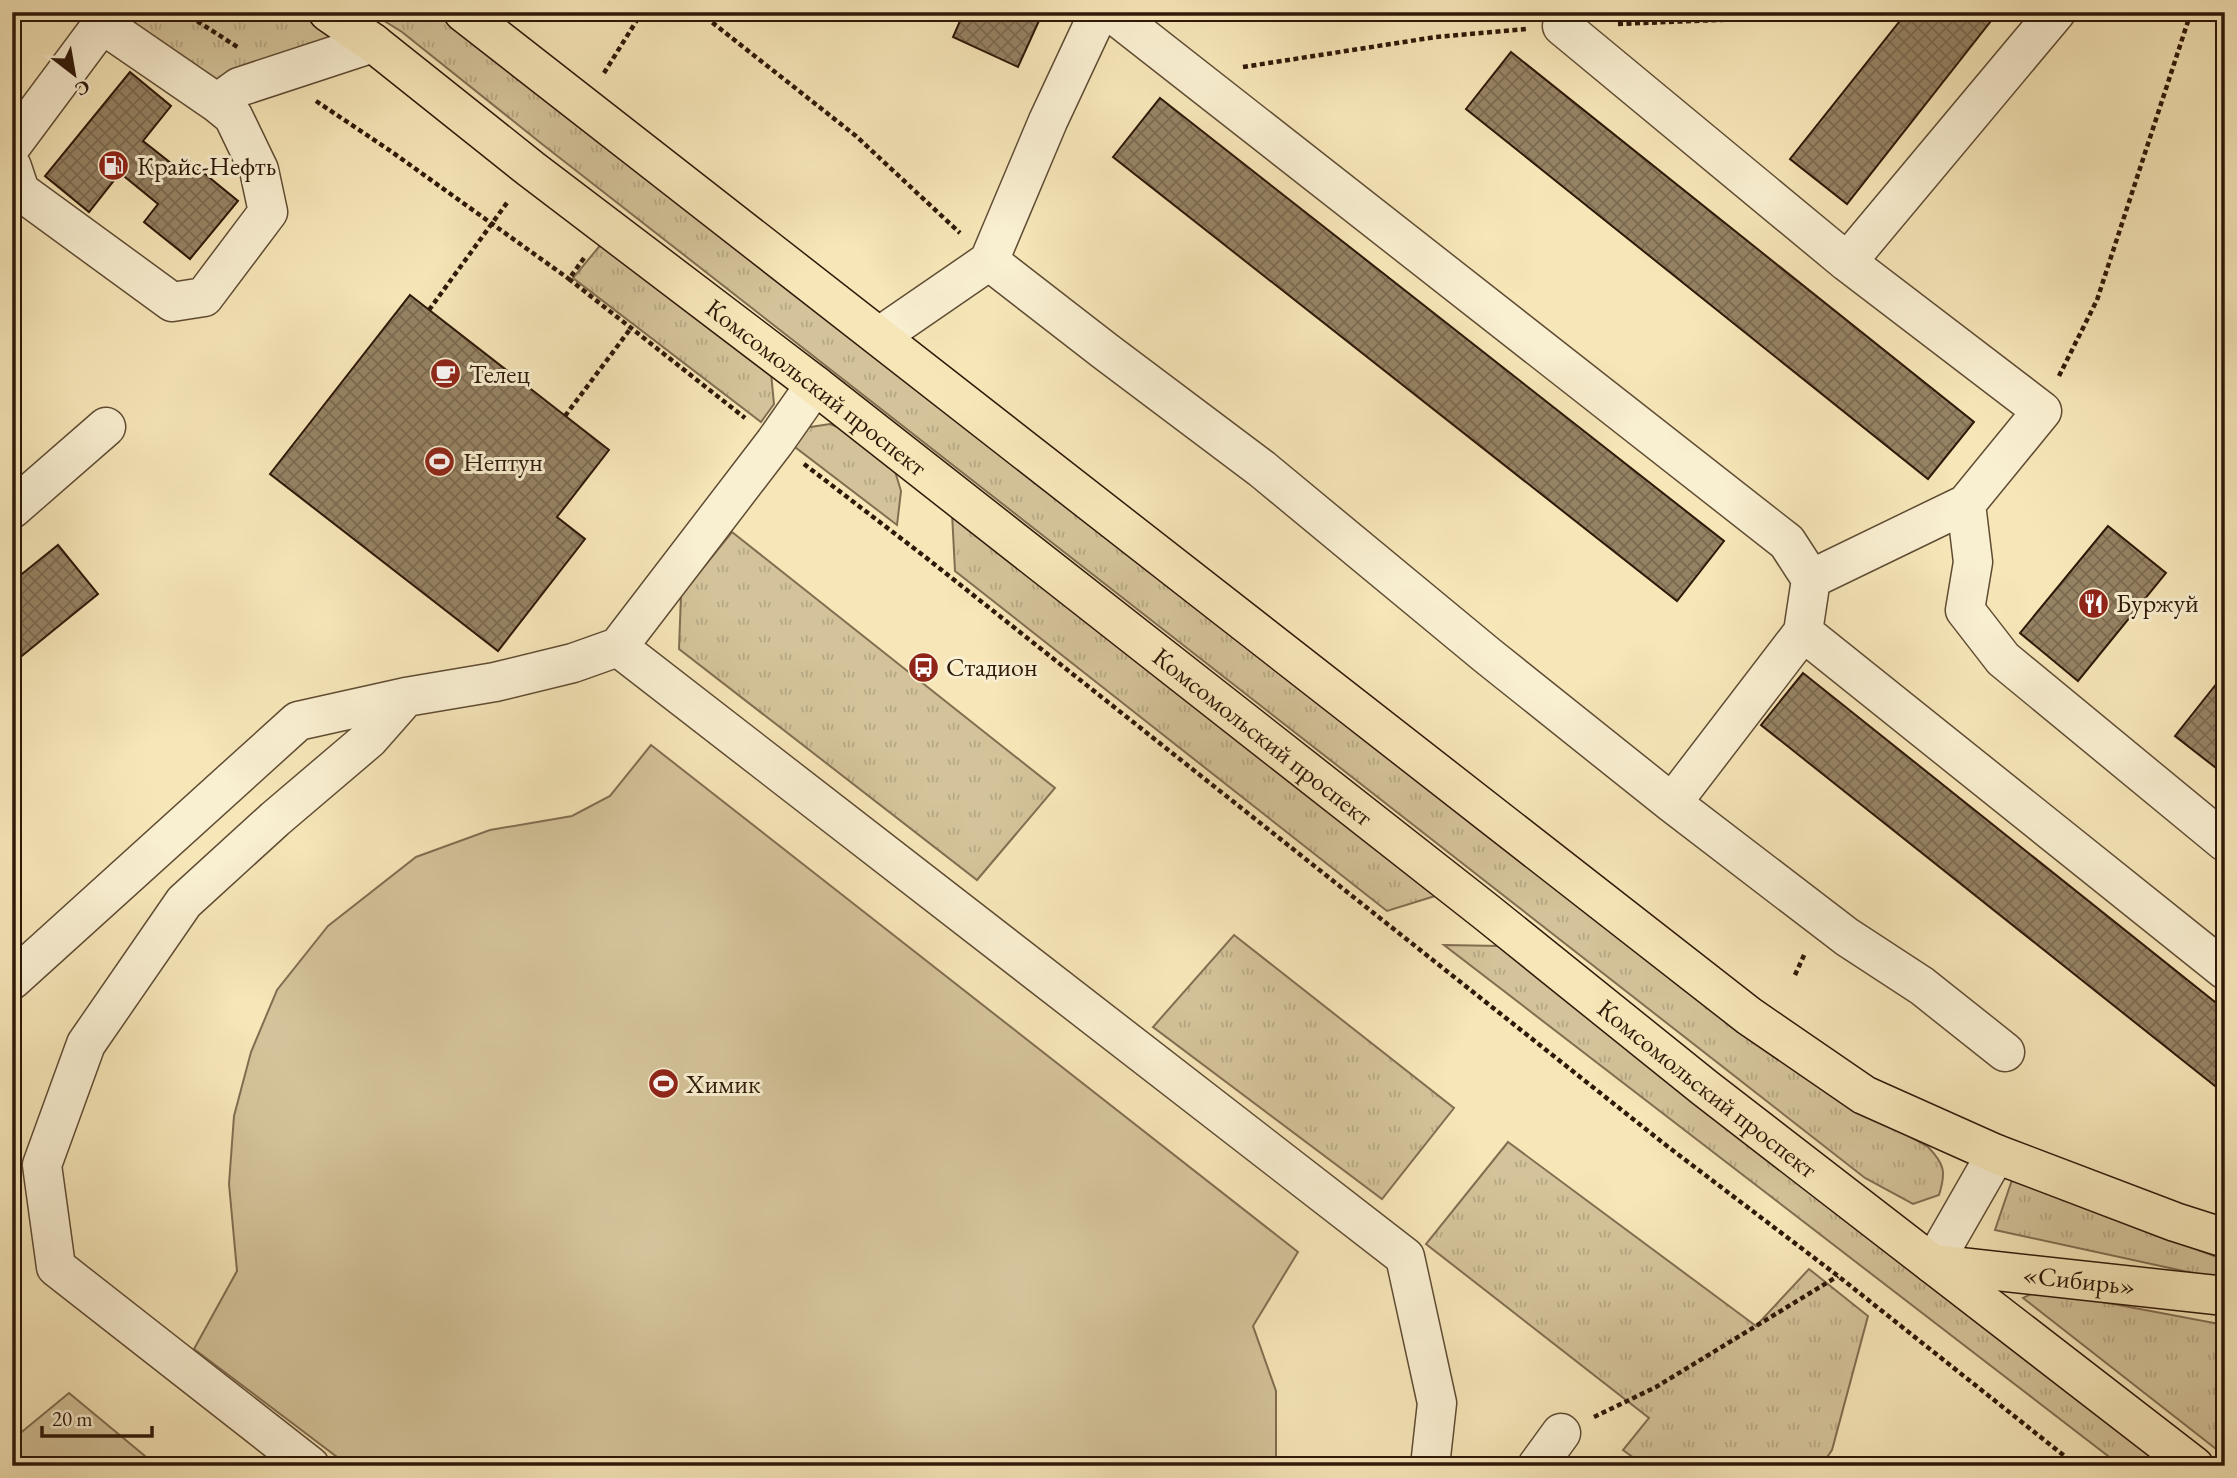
<svg xmlns="http://www.w3.org/2000/svg" width="2237" height="1478" font-family="'EB Garamond',serif">
	<style>
		.grass { fill: url(#grass-tufts); stroke: #816e51; stroke-width: 2 }
		.garden { fill: #d4c39a; stroke: #816e51; stroke-width: 2 }
		.building { fill: url(#building-cross-hatch); stroke: #2e1808; stroke-width: 2 }
		.lines { fill: none; stroke-linecap: round; stroke-linejoin: round }
		.minor-casing { stroke: #604c34; stroke-width: 41 }
		.major-casing { stroke: #2e1808; stroke-width: 41 }
		.path { stroke: #2e1808; stroke-width: 4.5; stroke-dasharray: 5 3.5; stroke-linecap: butt }
		.minor { stroke: #f9efd1; stroke-width: 38 }
		.major { stroke: #f6e6b8; stroke-width: 38 }
		.labels { text-anchor: middle; stroke-width: 6; stroke-linejoin: round; paint-order: stroke }
		.poi-label { font-size: 26px; fill: #2e1808; stroke: #f9efd1; text-anchor: start }
		.street-label { font-size: 26px; fill: #2e1808; stroke: #f9efd1 }
	</style>
	<defs>
		<pattern id="grass-tufts" width="24" height="20" patternUnits="userSpaceOnUse" patternTransform="scale(1.75)"><rect width="24" height="20" fill="#d4c39a"/><path d="M3 7l-1-3M5 7V3M7 7l1-3M15 17l-1-3M17 17v-4M19 17l1-3" fill="none" stroke="#b6a783"/></pattern>
		<pattern id="building-cross-hatch" width="8" height="8" patternUnits="userSpaceOnUse" patternTransform="scale(1.75)"><rect width="8" height="8" fill="#968364"/><path d="M0 0l8 8M0 8l8-8" fill="none" stroke="#7b6a50"/></pattern>
	</defs>
	<rect width="100%" height="100%" fill="#f6e6b8"/>
	<filter id="stains"><feTurbulence type="fractalNoise" baseFrequency=".00286" numOctaves="4"/><feColorMatrix values="0 0 0 0 .2 0 0 0 0 .09 0 0 0 0 .02 0 0 0 .5 -.17"/></filter>
	<radialGradient id="worn" r=".72"><stop offset=".6" stop-color="#630" stop-opacity="0"/><stop offset="1" stop-color="#630" stop-opacity=".3"/></radialGradient>
	<path class="grass" d="M99 12H328L373 43 217 103Z
		M370 12H438L1809 1079 1928 1147C1945 1164 1946 1173 1939 1195L1913 1204 1865 1178 542 144 402 32Z
		M603 242 771 373 774 404 761 422 573 278Z
		M830 424 848 431 894 468 901 491 897 525 791 444 804 428Z
		M952 513 1435 896 1387 911 955 571Z
		M732 532 1055 788 977 880 679 649 681 595Z
		M1234 935 1454 1108 1382 1199 1153 1027Z
		M1444 945 1501 946 2168 1466H2121Z
		M1508 1142 1756 1326 1809 1269 1868 1316 1832 1450 1821 1466H1645L1623 1450 1649 1418 1426 1244Z
		M2012 1180 2225 1260V1280L1995 1230Z
		M2039 1290 2225 1325V1456L2023 1298Z"/>
	<path class="garden" d="M651 745 1298 1252 1253 1326 1276 1391V1466H349L194 1349 237 1271 229 1184 234 1116 251 1052 277 990 328 926 416 857 490 830 572 816 610 796Z
		M69 1393 157 1466H12V1440Z"/>
	<path class="building" d="M964 12H1043L1018 67 953 37Z
		M1907 12H1998L1847 204 1790 159Z
		M1511 52 1974 422 1928 479 1466 109Z
		M130 72 171 106 143 141 181 171 189 161 238 201 190 259 144 222 158 204 120 173 89 212 45 176Z
		M1160 98 1724 541 1677 601 1113 157Z
		M410 295 609 450 557 517 585 539 498 651 270 474Z
		M2108 526 2166 573 2078 681 2020 633Z
		M58 545 98 594 12 664V582Z
		M1803 673 2225 1010V1094L1761 725Z
		M2225 673V775L2175 736Z"/>
	<g class="lines">
		<defs>
			<path id="minor" d="M99 12 102 24 217 103 239 87 373 43
				M1111 12 1787 542 1811 579 1803 632
				M1562 26 1847 262
				M12 145 102 24
				M12 167 20 191 172 302 204 297 268 212 259 170 233 116 217 103
				M989 261 1048 121 1099 12
				M880 336 989 261 1105 351 1262 469 1488 656 1672 803 1803 632 2225 970
				M1966 504 1973 562 1965 610 2003 659 2225 842
				M12 509 106 427
				M1811 579 1966 504 2042 411 1847 262 2056 12
				M618 647 1405 1257 1437 1403 1430 1466
				M1672 803 1847 937 1922 986 2005 1052
				M12 980 298 721 406 697 495 682 573 663 618 647 775 442 815 385
				M1933 1264 1996 1154
				M310 1466 56 1267 42 1165 86 1044 184 902 275 819 369 739 406 697
				M1537 1466 1561 1433"/>
			<g id="major">
				<path id="s1" d="M328 12 373 43 531 169 815 385 1485 911 1705 1088 2194 1466"/>
				<path d="M463 12 1749 1016 1864 1095 1996 1154 2175 1222 2225 1238"/>
				<path id="s2" d="M1933 1264 2225 1296"/>
			</g>
		</defs>
		<use href="#minor" class="minor-casing"/>
		<use href="#major" class="major-casing"/>
		<path class="path" d="M183 12 239 48
			M699 12 856 136 960 233
			M1618 24 1793 17 1798 12
			M1243 67 1436 37 1526 29
			M604 73 642 12
			M316 101 392 152 569 279
			M584 258 569 279 745 418
			M429 310 509 200
			M2059 376 2097 300 2191 12
			M565 416 631 328
			M804 464 924 556 1667 1146 1838 1276 2077 1466
			M1795 975 1805 953
			M1594 1417 1656 1387 1838 1276"/>
		<use href="#minor" class="minor"/>
		<use href="#major" class="major"/>
	</g>
	<defs>
		<symbol id="fuel-disc" viewBox="-11 -11 22 22"><circle r="9.5" fill="#8f2418" stroke="#f9efd1"/><path d="M-5.5-6h7V0h2V4h1.3V-2.5L3-4.5l.8-.8L6-3V5H2.5V1h-1V6h-7ZM-4.2-4.7v3.2H.2V-4.7Z" fill="#fff"/></symbol>
		<symbol id="cafe-disc" viewBox="-11 -11 22 22"><circle r="9.5" fill="#8f2418" stroke="#f9efd1"/><path d="M-5.5-4.5H6V0H3Q3 3.5 0 3.5H-2.5Q-5.5 3.5-5.5 0ZM3-3.2v2h1.7v-2ZM-6 4.5H4V6H-6Z" fill="#fff"/></symbol>
		<symbol id="stadium-disc" viewBox="-11 -11 22 22"><circle r="9.5" fill="#8f2418" stroke="#f9efd1"/><path d="M0-5a6.5 5 0 1 0 0 10a6.5 5 0 1 0 0-10ZM-3.5-1.8h7v3.6h-7Z" fill="#fff"/></symbol>
		<symbol id="restaurant-disc" viewBox="-11 -11 22 22"><circle r="9.5" fill="#8f2418" stroke="#f9efd1"/><path d="M-5-6h1v4h1v-4h1v4h1v-4h1v5L-1.5 .5V6h-2V.5L-5-1ZM5-6V6H3V1.5H1.5Q1.5-4 5-6Z" fill="#fff"/></symbol>
		<symbol id="bus-disc" viewBox="-11 -11 22 22"><circle r="9.5" fill="#8f2418" stroke="#f9efd1"/><path d="M-5-6H5V4H4V6H2V4H-2V6H-4V4H-5ZM-3.5-4V0h7V-4ZM-3.5 1.2v1.5H-2V1.2ZM2 1.2v1.5H3.5V1.2Z" fill="#fff"/></symbol>
	</defs>
	<g fill-rule="evenodd">
		<use href="#fuel-disc" x="96" y="148" width="35" height="35"/>
		<use href="#cafe-disc" x="428" y="356" width="35" height="35"/>
		<use href="#stadium-disc" x="422" y="444" width="35" height="35"/>
		<use href="#restaurant-disc" x="2076" y="586" width="35" height="35"/>
		<use href="#bus-disc" x="906" y="650" width="35" height="35"/>
		<use href="#stadium-disc" x="646" y="1066" width="35" height="35"/>
	</g>
	<g class="labels">
		<g class="poi-label">
			<text x="137" y="175">Крайс-Нефть</text>
			<text x="469" y="383">Телец</text>
			<text x="463" y="471">Нептун</text>
			<text x="2116" y="612">Буржуй</text>
			<text x="946" y="676">Стадион</text>
			<text x="686" y="1093">Химик</text>
		</g>
		<g class="street-label">
			<text dy="9" stroke="none"><textPath href="#s1" startOffset="616">Комсомольский проспект</textPath></text>
			<text dy="9" stroke="none"><textPath href="#s1" startOffset="1183">Комсомольский проспект</textPath></text>
			<text dy="9" stroke="none"><textPath href="#s1" startOffset="1750">Комсомольский проспект</textPath></text>
			<text dy="9" stroke="none"><textPath href="#s2" startOffset="147">«Сибирь»</textPath></text>
		</g>
	</g>
	<rect width="2237" height="1478" fill="none" stroke="#f6e6b8" stroke-width="42"/>
	<rect x="14" y="14" width="2209" height="1450" fill="none" stroke="#2e1808" stroke-width="3.5"/>
	<rect x="21" y="21" width="2195" height="1436" fill="none" stroke="#2e1808" stroke-width="2"/>
	<g transform="translate(74 74) rotate(149)" stroke="#f9efd1" stroke-width="5" paint-order="stroke">
	<path d="M0-5L12 26L0 18L-12 26Z" fill="#2e1808"/>
	<text y="-10" font-size="19" font-weight="bold" text-anchor="middle" fill="#2e1808">С</text>
	</g>
	<path d="M42 1426v10h110v-10" fill="none" stroke="#2e1808" stroke-width="3.5"/>
	<text x="52" y="1426" font-size="21" fill="#2e1808" stroke="#f9efd1" stroke-width="5" paint-order="stroke">20 m</text>
	<rect width="100%" height="100%" filter="url(#stains)"/>
	<rect width="100%" height="100%" fill="url(#worn)"/>
</svg>
